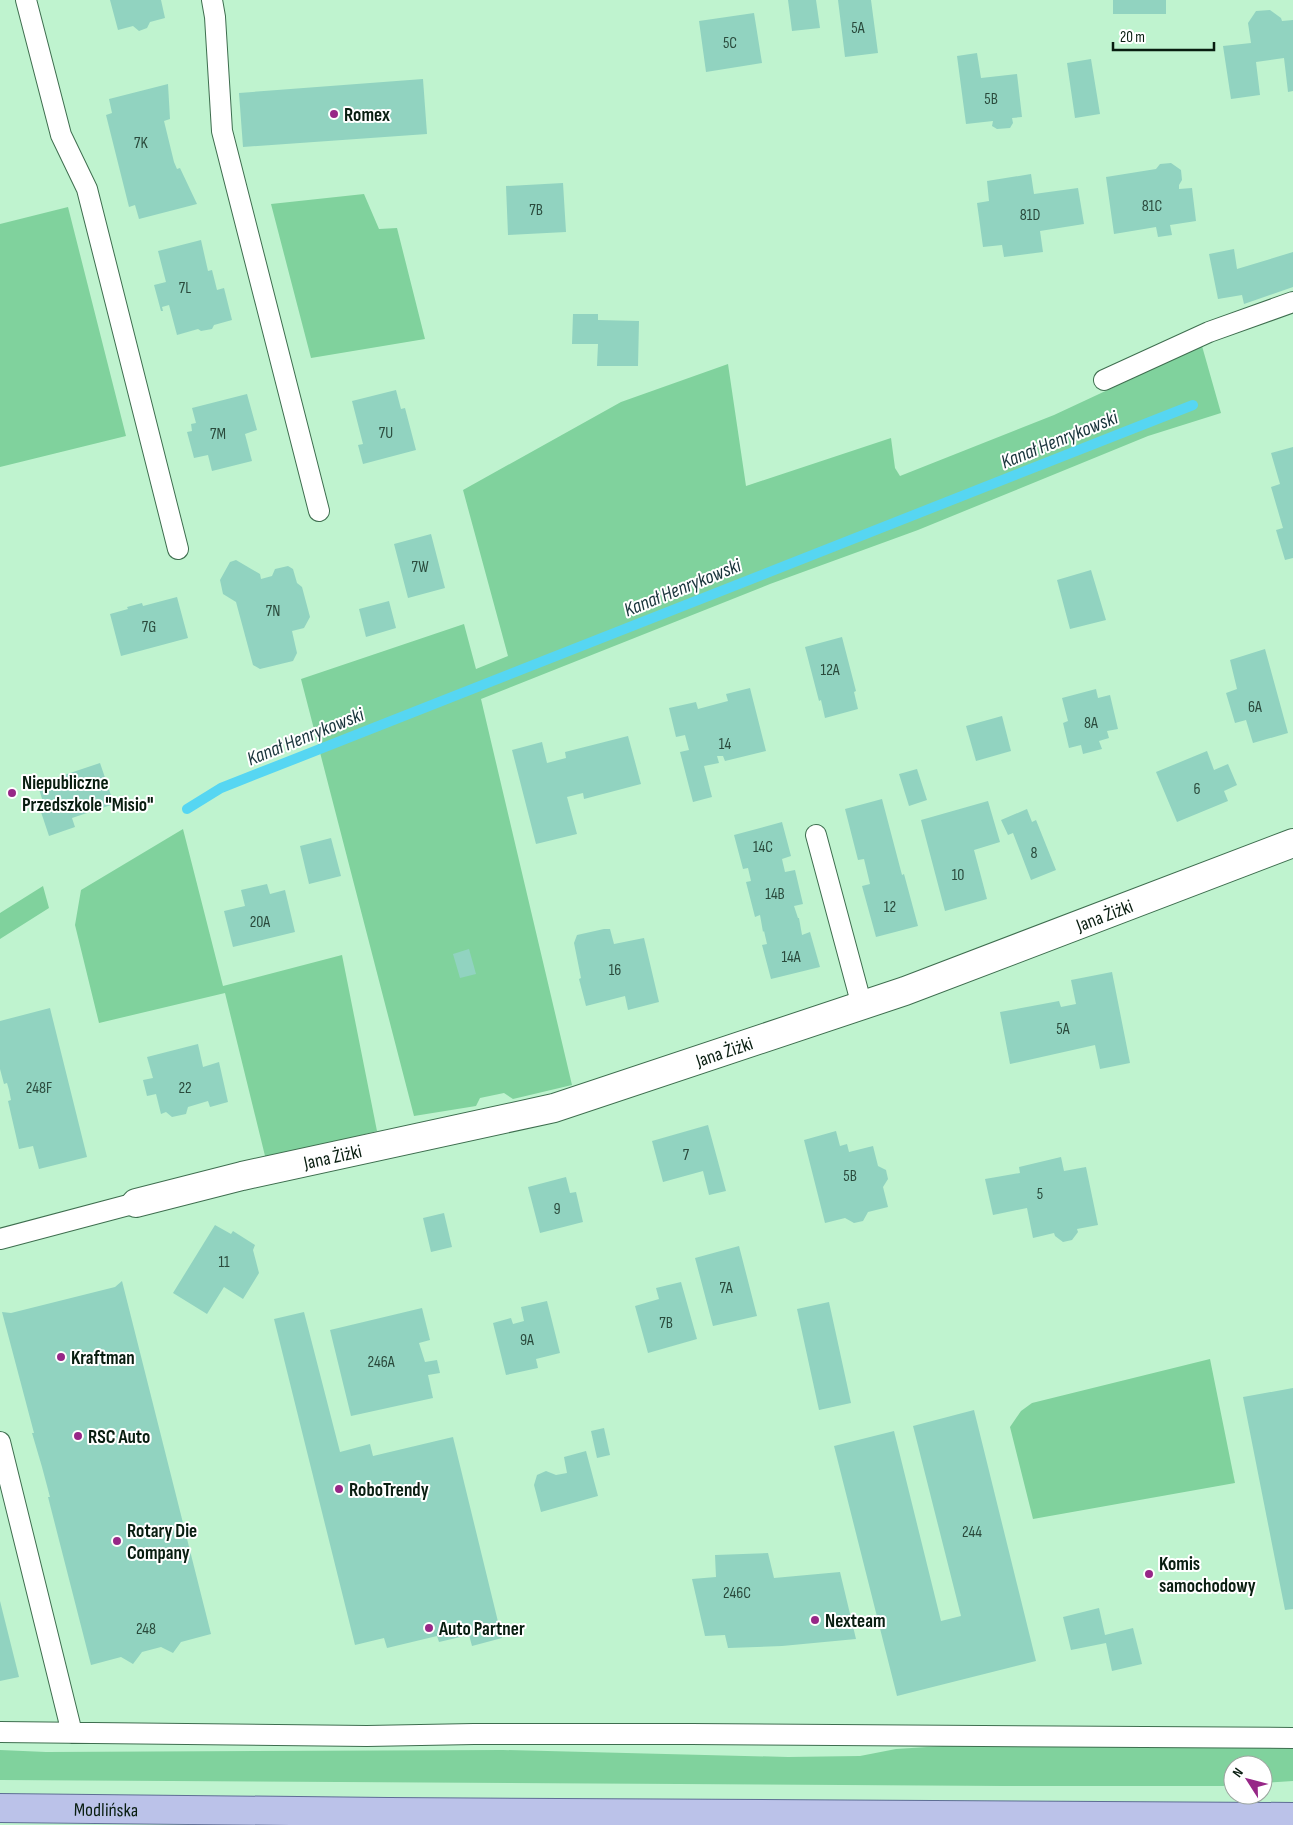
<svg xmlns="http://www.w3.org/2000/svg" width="1293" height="1825" font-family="'Sofia Sans Condensed',sans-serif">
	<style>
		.green { fill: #80d29d }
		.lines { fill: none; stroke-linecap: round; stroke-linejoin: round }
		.stream { stroke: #56d6f2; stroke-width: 10 }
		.building { fill: #91d3c0 }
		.service-casing { stroke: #3e6e4f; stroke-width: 22 }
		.minor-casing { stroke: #3e6e4f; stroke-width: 30 }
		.primary-casing { stroke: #5e6e94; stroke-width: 30 }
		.service { stroke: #fff; stroke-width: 20 }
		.minor { stroke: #fff; stroke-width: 28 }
		.primary { stroke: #bbc2e9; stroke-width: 28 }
		.poi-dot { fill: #972787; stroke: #fff; stroke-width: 2 }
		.labels { text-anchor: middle; stroke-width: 4; stroke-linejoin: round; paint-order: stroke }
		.number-label { font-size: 16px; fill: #2a4a3c }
		.poi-label { font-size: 19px; font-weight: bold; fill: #081d10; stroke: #fff; text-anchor: start }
		.street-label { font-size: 19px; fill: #081d10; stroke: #fff }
		.water-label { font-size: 20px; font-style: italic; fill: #19343b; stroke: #fff }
	</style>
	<rect width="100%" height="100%" fill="#bff3cf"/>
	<path class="green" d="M364 194 379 229 397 228 425 339 311 358 271 204Z
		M68 207 126 436 0 467V224Z
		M1202 346 1221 413 1148 436 918 530 770 584 481 699 572 1085 513 1099 504 1093 480 1098 476 1106 414 1116 301 679 464 624 476 669 508 656 463 490 621 402 728 364 746 486 891 438 895 468 900 476 1054 415Z
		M183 829 223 986 342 955 377 1131 266 1160 225 993 99 1023 75 925 81 890Z
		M43 886 49 908 0 939V913Z
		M1210 1359 1235 1483 1033 1519 1010 1427 1021 1411 1032 1403Z
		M974 1744 1293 1746V1781L1263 1783V1765H1233V1785L1223 1786H1003L0 1780V1750L46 1752 503 1750 788 1757 860 1756 896 1749Z"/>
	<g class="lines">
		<path class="stream" d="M187 809 221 788 1193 405"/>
	</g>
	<path class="building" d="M110 0H161L165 18 150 22 147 28 139 31 133 26 118 30Z
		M788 0H816L820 28 792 31Z
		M838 0H871L878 53 845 57Z
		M1113 0H1166V14H1113Z
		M1270 10 1281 18 1282 21 1293 20V91L1288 92 1284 58 1256 62 1260 95 1231 99 1223 46 1251 43 1248 23 1256 11Z
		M754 13 762 63 706 72 699 21Z
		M977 53 981 78 1017 74 1022 117 1012 118 1013 123 1010 128 997 129 992 126 993 121 966 124 957 56Z
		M1091 59 1100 114 1075 118 1067 63Z
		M423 79 427 134 243 147 239 93Z
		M168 84 170 119 164 121 174 162 177 169 180 168 197 204 139 219 135 205 129 207 106 115 112 113 109 99Z
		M1171 163 1181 170 1182 180 1179 185V189L1192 188 1196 221 1170 225 1172 235 1158 237 1156 227 1114 234 1106 177 1156 169 1160 164Z
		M1031 174 1034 194 1078 188 1084 224 1040 231 1043 252 1004 257 1002 245 983 247 977 203 989 201 987 181Z
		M563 183 566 232 508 235 506 186Z
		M201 240 208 271 212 270 217 290 224 288 232 320 214 325 212 329 201 331 198 329 177 335 169 305 162 307 163 311H161L154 285 166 282 158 251Z
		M1234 249 1237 269 1293 252V287L1244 304 1242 295 1218 299 1209 254Z
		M573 314H598V320L639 321 638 366H597L598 344H572Z
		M396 390 401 409 405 408 416 450 363 464 358 445 363 444 352 401Z
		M247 394 257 430 245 434 252 461 212 471 208 455 194 458 187 432 192 431 191 424 196 423 192 408Z
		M1293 447V558L1285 560 1276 530 1283 528 1271 487 1280 484 1271 453Z
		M431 534 445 588 408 598 394 544Z
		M236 560 260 574 261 579 272 576 275 569 288 566 293 569 297 583 302 587 310 617 304 628 292 631 297 653 293 661 260 669 253 665 236 602 223 594 220 580 230 562Z
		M1091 570 1106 620 1070 629 1057 580Z
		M177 597 188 638 121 656 110 614 128 609 127 607 142 603 143 606Z
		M389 601 396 628 366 637 359 609Z
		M842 637 856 691 854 692 858 709 825 718 821 700 819 701 805 647Z
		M1265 649 1288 733 1253 743 1246 720 1235 723 1226 693 1237 689 1230 660Z
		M750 688 766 751 725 761 723 756H717L719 763 704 766 712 797 693 802 680 752 689 750 685 735 676 737 669 708 696 702 698 709 728 701 726 694Z
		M1096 689 1098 698 1110 695 1118 729 1107 731 1109 738 1099 741 1102 749 1083 754 1081 745 1069 748 1063 723 1068 721 1062 698Z
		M1002 716 1011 751 976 761 966 726Z
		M628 736 641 784 584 799 583 793 567 797 577 834 536 844 512 750 542 742 547 763 566 758 565 752Z
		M1207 751 1214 770 1228 764 1237 785 1224 791 1228 801 1177 822 1156 772Z
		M100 763 114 804 72 818 75 827 49 836 38 803 43 802 39 789 66 780 64 775Z
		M917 769 927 800 909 806 899 774Z
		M882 799 902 875 904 874 918 926 876 937 862 886 870 884 864 859 858 860 845 809Z
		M988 801 1000 842 974 850 987 899 945 911 921 820Z
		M1027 809 1032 822 1036 820 1056 870 1031 880 1013 833 1008 835 1001 820Z
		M782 822 791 856 782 859 785 872 795 870 803 904 794 906 798 918H799L802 935 810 932 820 967 771 979 762 945 767 944 764 931 763 932 760 915 755 917 746 882 751 881 748 868 743 869 734 835Z
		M331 838 341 876 309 884 300 846Z
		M267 884 270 894 285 890 295 932 233 947 224 911 245 906 241 890Z
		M604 929H610L614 944 644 938 659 1002 628 1010 625 996 586 1006 579 979 581 978 574 943 577 935Z
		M469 949 476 974 460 978 453 954Z
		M1112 972 1130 1063 1100 1069 1095 1045 1010 1064 1000 1012 1059 1001 1061 1007 1076 1004 1071 980Z
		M50 1008 87 1157 39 1169 33 1146 19 1149 8 1101 11 1100 9 1090 7 1083 4 1084 0 1069V1021Z
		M198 1044 203 1067 219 1062 228 1102 210 1107 208 1101 188 1107 186 1114 172 1117 166 1112 161 1114 156 1094 147 1096 143 1080 153 1078 147 1057Z
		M708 1125 726 1191 709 1195 703 1171 663 1182 652 1141Z
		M836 1131 840 1146 847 1144 849 1152 873 1146 878 1166 886 1170 888 1179 883 1187 888 1207 868 1212 863 1221 854 1223 845 1218 825 1223 804 1140Z
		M1061 1157 1064 1171 1086 1167 1098 1225 1077 1229 1078 1232 1072 1240 1063 1242 1055 1236 1054 1233 1033 1238 1027 1208 993 1215 985 1179 1020 1173 1019 1167Z
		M566 1177 570 1193 576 1192 583 1222 540 1233 528 1187Z
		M444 1213 452 1247 431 1252 423 1218Z
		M215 1225 231 1234 233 1231 255 1245 253 1250 259 1273 243 1299 224 1287 207 1314 173 1293Z
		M739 1246 757 1316 713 1326 695 1258Z
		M122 1281 211 1634 181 1642 173 1653 161 1647 142 1652 133 1664 121 1657 91 1665 48 1497H50L42 1467 32 1433H34L2 1312 11 1313 115 1287Z
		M681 1282 697 1339 648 1353 635 1306 659 1299 656 1288Z
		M547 1301 560 1353 536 1359 538 1368 506 1375 493 1323 511 1318 513 1324 524 1321 521 1307Z
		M829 1302 851 1403 819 1410 797 1309Z
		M422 1308 430 1340 419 1343 425 1362 437 1360 440 1373 428 1375 433 1398 351 1416 330 1330Z
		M304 1312 340 1452 370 1444 373 1456 453 1437 502 1638 472 1646 469 1635 439 1642 437 1636 387 1648 384 1638 355 1645 274 1319Z
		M1293 1388V1609L1285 1610 1243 1397Z
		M974 1410 1036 1661 897 1696 834 1446 894 1431 941 1621 961 1616 913 1426Z
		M604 1428 610 1455 597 1458 591 1431Z
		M586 1451 598 1496 541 1512 534 1485 537 1475 546 1471 556 1475 567 1473 564 1457Z
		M768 1553 774 1578 840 1572 856 1639 782 1646 728 1648 725 1635 705 1636 692 1579 716 1577 715 1555Z
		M0 1601 19 1677 0 1681Z
		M1099 1608 1105 1635 1133 1628 1142 1664 1112 1671 1106 1643 1071 1650 1063 1617Z"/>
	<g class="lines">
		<defs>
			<path id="service" d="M26 0 61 135 87 189 178 549
				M212 0 215 17 222 131 319 511
				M1104 380 1209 332 1293 302
				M816 835 862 1006
				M0 1239 136 1203
				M0 1442 72 1733
				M0 1732 367 1736 474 1734H691L1293 1738"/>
			<g id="minor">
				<path id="s1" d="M136 1203 242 1176 554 1108 905 991 1293 843"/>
			</g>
			<g id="primary">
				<path id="s2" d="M0 1808 388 1812 1293 1817"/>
			</g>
		</defs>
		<use href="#service" class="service-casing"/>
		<use href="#minor" class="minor-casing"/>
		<use href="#primary" class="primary-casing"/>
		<use href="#service" class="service"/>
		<use href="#minor" class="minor"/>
		<use href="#primary" class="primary"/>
	</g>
	<g class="poi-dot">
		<circle cx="334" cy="114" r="5"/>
		<circle cx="12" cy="793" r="5"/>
		<circle cx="61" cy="1357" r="5"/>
		<circle cx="78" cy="1436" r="5"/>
		<circle cx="339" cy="1489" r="5"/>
		<circle cx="117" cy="1541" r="5"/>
		<circle cx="1149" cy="1574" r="5"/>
		<circle cx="815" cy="1620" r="5"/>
		<circle cx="429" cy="1628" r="5"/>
	</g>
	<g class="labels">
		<g class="number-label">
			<text x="858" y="33">5A</text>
			<text x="730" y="48">5C</text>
			<text x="991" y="104">5B</text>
			<text x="141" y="148">7K</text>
			<text x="1152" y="211">81C</text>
			<text x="536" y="215">7B</text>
			<text x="1030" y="220">81D</text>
			<text x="185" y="293">7L</text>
			<text x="386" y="438">7U</text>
			<text x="218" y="439">7M</text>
			<text x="420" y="572">7W</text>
			<text x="273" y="616">7N</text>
			<text x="149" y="632">7G</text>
			<text x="830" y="675">12A</text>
			<text x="1255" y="712">6A</text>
			<text x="1091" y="728">8A</text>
			<text x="725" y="749">14</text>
			<text x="1197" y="794">6</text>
			<text x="763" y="852">14C</text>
			<text x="1034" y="858">8</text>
			<text x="958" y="880">10</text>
			<text x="775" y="899">14B</text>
			<text x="890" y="912">12</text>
			<text x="260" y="927">20A</text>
			<text x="791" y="962">14A</text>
			<text x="615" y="975">16</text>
			<text x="1063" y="1034">5A</text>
			<text x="39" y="1093">248F</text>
			<text x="185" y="1093">22</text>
			<text x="686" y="1160">7</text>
			<text x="850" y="1181">5B</text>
			<text x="1040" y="1199">5</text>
			<text x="557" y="1214">9</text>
			<text x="224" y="1267">11</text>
			<text x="726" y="1293">7A</text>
			<text x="666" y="1328">7B</text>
			<text x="527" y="1345">9A</text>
			<text x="381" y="1367">246A</text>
			<text x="972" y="1537">244</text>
			<text x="737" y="1598">246C</text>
			<text x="146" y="1634">248</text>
		</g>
		<g class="poi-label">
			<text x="344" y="121">Romex</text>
			<text x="22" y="789">Niepubliczne<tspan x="22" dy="22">Przedszkole "Misio"</tspan></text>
			<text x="71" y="1364">Kraftman</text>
			<text x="88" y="1443">RSC Auto</text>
			<text x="349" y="1496">RoboTrendy</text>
			<text x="127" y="1537">Rotary Die<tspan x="127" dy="22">Company</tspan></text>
			<text x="1159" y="1570">Komis<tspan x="1159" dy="22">samochodowy</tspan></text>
			<text x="825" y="1627">Nexteam</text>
			<text x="439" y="1635">Auto Partner</text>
		</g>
		<g class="street-label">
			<text dy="7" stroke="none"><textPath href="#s1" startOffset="1012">Jana Żiżki</textPath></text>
			<text dy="7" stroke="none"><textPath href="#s1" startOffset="608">Jana Żiżki</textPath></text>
			<text dy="7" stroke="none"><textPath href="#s1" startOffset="202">Jana Żiżki</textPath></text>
			<text dy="7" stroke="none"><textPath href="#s2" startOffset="106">Modlińska</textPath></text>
		</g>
		<g class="water-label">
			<text transform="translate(1059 439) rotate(-22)" y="7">Kanał Henrykowski</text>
			<text transform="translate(682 587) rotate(-22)" y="7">Kanał Henrykowski</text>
			<text transform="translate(305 736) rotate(-22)" y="7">Kanał Henrykowski</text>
		</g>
	</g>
	<g transform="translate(1248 1780) rotate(306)"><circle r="24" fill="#ffffff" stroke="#9ca59f"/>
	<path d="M0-4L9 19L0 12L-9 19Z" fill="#972787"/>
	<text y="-8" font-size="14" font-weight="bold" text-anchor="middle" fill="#081d10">N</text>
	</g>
	<path d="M1113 42v8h101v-8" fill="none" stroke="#081d10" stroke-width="2.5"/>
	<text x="1120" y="42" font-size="15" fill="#081d10" stroke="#ffffff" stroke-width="4" paint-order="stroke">20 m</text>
</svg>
